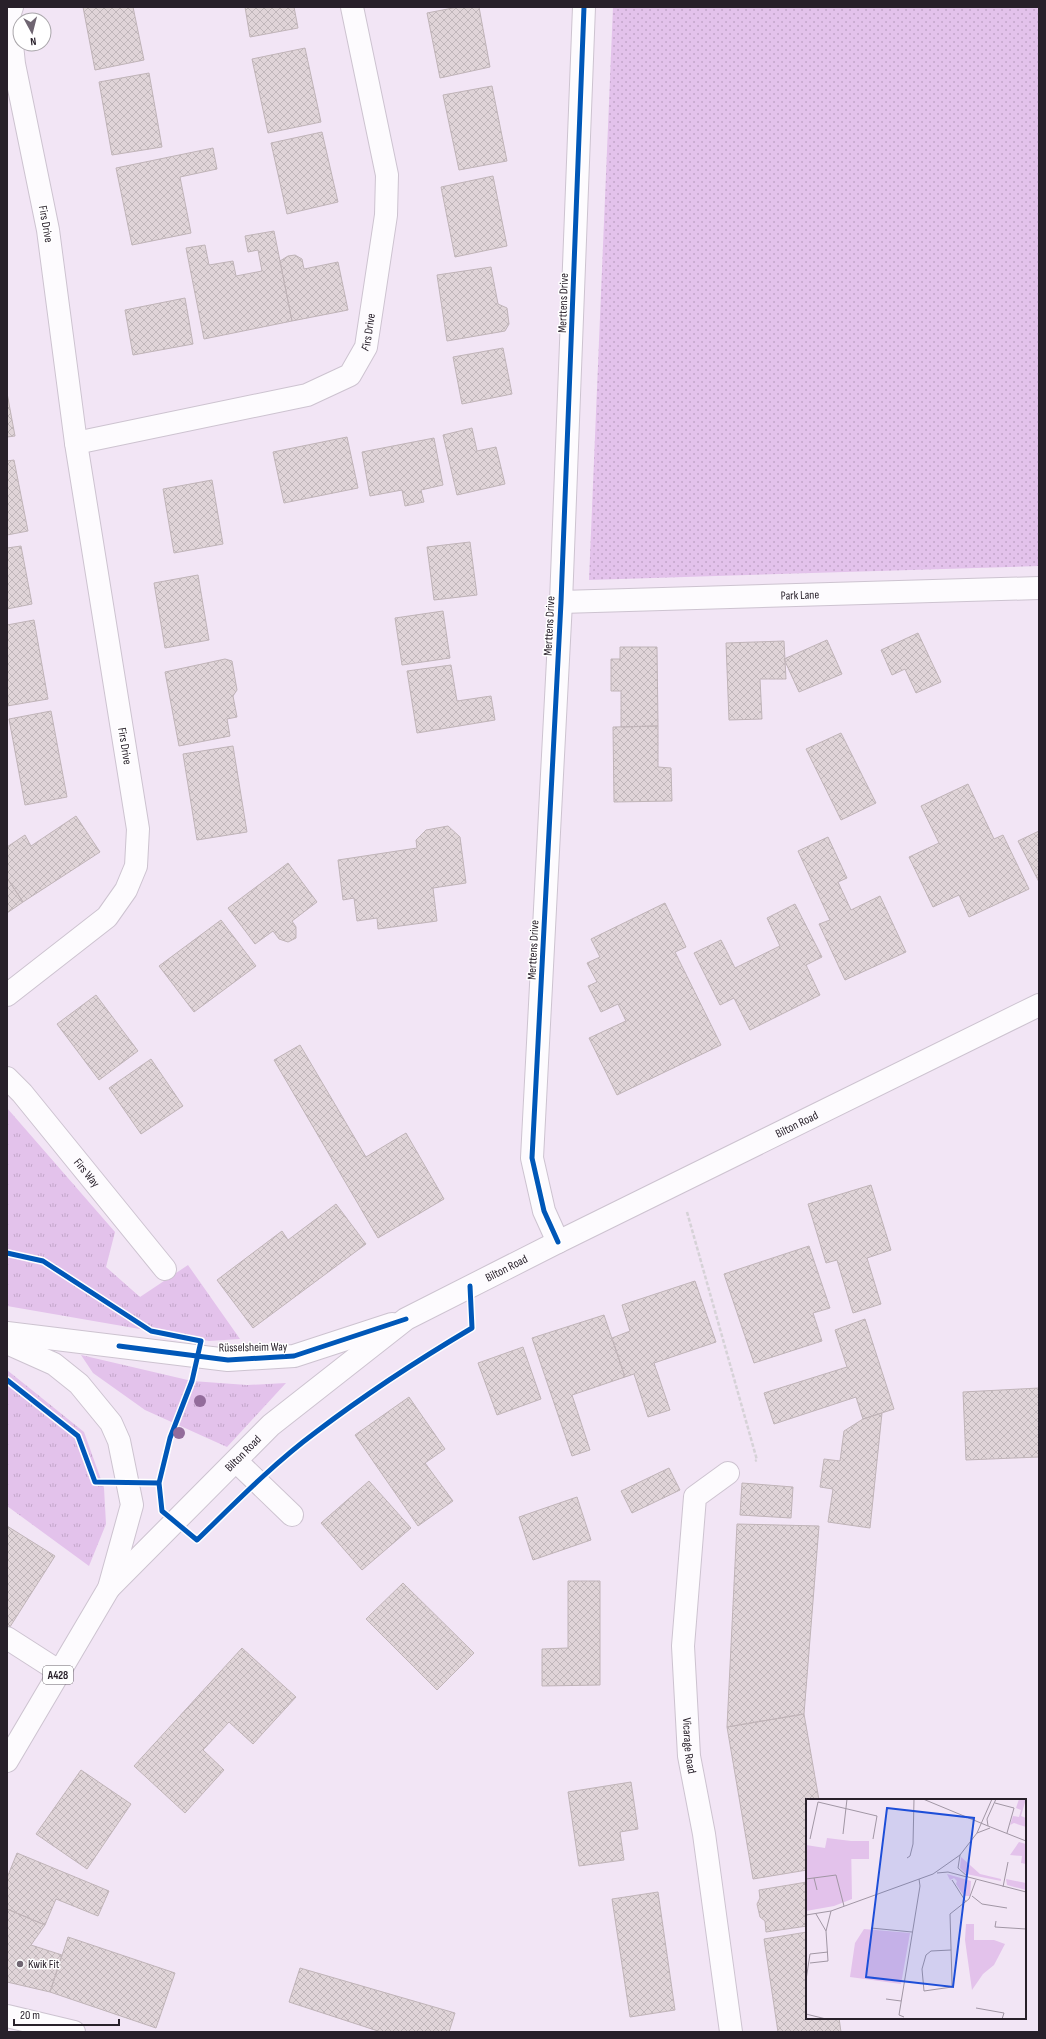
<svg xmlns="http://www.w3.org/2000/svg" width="1046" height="2039" font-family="'Sofia Sans Condensed',sans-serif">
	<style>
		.grass { fill: url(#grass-tufts) }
		.park { fill: url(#park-dots) }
		.building { fill: url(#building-cross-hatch); stroke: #c0b4b8 }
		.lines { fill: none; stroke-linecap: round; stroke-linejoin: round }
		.minor-casing { stroke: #cdc3d0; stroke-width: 24 }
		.major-casing { stroke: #cdc3d0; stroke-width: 24 }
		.highway-casing { stroke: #cdc3d0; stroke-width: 24 }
		.path { stroke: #d6d2d7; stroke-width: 2.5; stroke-dasharray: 4 2; stroke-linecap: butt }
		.minor { stroke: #fdfbfe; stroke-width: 22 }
		.major { stroke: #fdfbfe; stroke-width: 22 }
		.highway { stroke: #fdfbfe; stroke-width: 22 }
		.cycleway-casing { stroke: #fff; stroke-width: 8 }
		.cycleway { stroke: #0057b8; stroke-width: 5 }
		.tree { fill: #936c9b }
		.poi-dot { fill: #6f6571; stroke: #fff; stroke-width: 1.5 }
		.labels { text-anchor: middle; stroke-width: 3; stroke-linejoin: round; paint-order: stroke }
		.shield { fill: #fff; stroke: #68636a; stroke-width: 1 }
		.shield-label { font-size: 11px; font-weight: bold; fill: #28202a }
		.street-label { font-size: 12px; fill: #28202a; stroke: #fff }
		.poi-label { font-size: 12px; fill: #28202a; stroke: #fff; text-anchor: start }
		.inset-road { fill: none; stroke: #a196a4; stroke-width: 1 }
		.view { fill: #1d4ed8; fill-opacity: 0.15; stroke: #1d4ed8; stroke-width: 2 }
		.inset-edge { fill: none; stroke: #28202a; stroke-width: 2 }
	</style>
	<defs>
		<pattern id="grass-tufts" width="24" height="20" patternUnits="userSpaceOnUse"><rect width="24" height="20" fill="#e3c2eb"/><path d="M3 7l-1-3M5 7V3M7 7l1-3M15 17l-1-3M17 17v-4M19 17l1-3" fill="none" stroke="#c3a6ca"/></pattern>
		<pattern id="park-dots" width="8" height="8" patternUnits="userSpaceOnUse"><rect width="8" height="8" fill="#e3c2eb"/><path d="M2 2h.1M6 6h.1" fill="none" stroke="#c3a6ca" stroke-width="1.8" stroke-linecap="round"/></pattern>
		<pattern id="building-cross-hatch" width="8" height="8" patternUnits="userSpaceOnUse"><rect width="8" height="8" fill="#e0d4d8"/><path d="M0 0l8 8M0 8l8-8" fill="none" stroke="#c0b6ba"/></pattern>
	</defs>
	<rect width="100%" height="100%" fill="#f2e5f5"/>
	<path class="grass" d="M7 1108 115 1232 106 1267 140 1297 188 1265 240 1339 209 1341 7 1306Z
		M81 1355 192 1381 247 1385 286 1383 227 1447 145 1410 93 1373Z
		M7 1370 84 1432 104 1488 106 1524 89 1566 7 1506Z"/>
	<path class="park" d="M613 7H1039V566L589 580Z"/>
	<path class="building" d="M83 7H133L144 60 95 70Z
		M245 7H294L298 28 250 37Z
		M458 7H479L490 67 440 78 427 13Z
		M305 48 321 122 268 133 252 59Z
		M149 73 162 147 112 155 99 82Z
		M492 86 507 161 459 170 443 95Z
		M322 132 338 202 287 214 271 143Z
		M213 148 217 169 180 177 191 233 132 245 116 168Z
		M493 176 507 246 455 257 441 187Z
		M274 231 292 321 204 339 186 248 205 245 209 265 233 261 236 276 262 271 258 250 248 252 245 236Z
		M295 255 302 259 304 269 338 262 348 310 292 321 280 261 288 256Z
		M491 267 498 304 507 308 509 324 505 331 447 341 437 275Z
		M185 298 193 344 133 355 125 310Z
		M503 348 512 394 462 404 453 357Z
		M7 393 15 436 7 437Z
		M472 428 477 451 496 447 505 484 457 495 443 435Z
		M347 437 358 488 284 503 273 452Z
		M434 438 443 485 421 490 424 502 405 506 402 490 370 496 362 452Z
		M14 460 28 531 7 535V461Z
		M212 480 223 544 174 553 163 489Z
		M470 542 477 595 434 600 427 547Z
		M21 546 32 604 7 609V548Z
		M198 575 209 640 165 648 154 583Z
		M443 611 450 658 402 665 395 618Z
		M34 620 48 699 7 706V625Z
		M918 633 941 682 916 693 905 669 892 675 881 650Z
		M827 640 842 674 799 692 784 659Z
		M784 641 786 679H760L762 719 729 720 726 643Z
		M620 647H657L658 726 621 727V691H611V659H620Z
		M225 659 232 661 237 690 233 696 237 717 227 719 230 736 179 746 165 672Z
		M451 665 457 701 491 696 495 720 417 733 407 671Z
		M51 711 67 797 25 805 9 719Z
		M658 726V767L671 768 672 801 614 802 613 727Z
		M841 733 876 803 841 820 806 749Z
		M233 746 247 832 197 840 183 754Z
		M968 784 994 839 1003 835 1029 889 969 917 959 895 933 907 909 857 939 843 921 806Z
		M76 816 100 852 23 902 7 878V847L25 835 31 846Z
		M448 826 460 837 466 883 433 888 437 921 378 929 377 918 357 921 354 898 343 900 338 860 417 848 416 840 426 830Z
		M1039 831V882L1018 841Z
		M828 837 847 878 838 882 851 910 880 896 906 952 845 980 819 924 830 920 798 851Z
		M288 863 317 902 292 921 296 927V938L288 942 279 939 273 931 255 944 228 908Z
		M7 878 23 902 7 913Z
		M665 903 686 947 675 952 721 1045 617 1095 589 1038 626 1021 618 1004 601 1012 588 986 597 982 587 963 600 957 591 939Z
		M795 904 822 957 806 965 820 995 750 1030 734 998 720 1005 694 953 721 940 735 968 780 946 767 918Z
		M221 920 256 966 194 1012 159 966Z
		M96 995 138 1051 99 1080 57 1024Z
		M300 1045 366 1157 406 1133 444 1199 378 1238 274 1060Z
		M151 1059 183 1106 141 1134 109 1088Z
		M871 1185 891 1250 867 1258 881 1304 853 1313 837 1260 826 1263 808 1204Z
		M336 1204 366 1244 253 1328 217 1280 282 1231 288 1240Z
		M809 1246 830 1308 813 1313 822 1341 754 1363 724 1274Z
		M695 1281 716 1342 654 1363 670 1410 648 1417 634 1374 625 1377 612 1338 630 1331 622 1305Z
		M604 1315 625 1377 572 1395 590 1450 572 1456 532 1338Z
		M865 1319 894 1409 863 1419 856 1397 774 1424 764 1393 847 1367 835 1330Z
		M523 1347 541 1399 497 1415 478 1363Z
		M1039 1388V1457L966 1460 963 1392Z
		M409 1397 445 1449 425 1463 453 1501 418 1526 355 1435Z
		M882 1413 870 1528 828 1522 833 1489 820 1487 824 1459 840 1461 844 1431 863 1419Z
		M669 1468 680 1490 632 1513 621 1491Z
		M369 1481 411 1528 362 1570 321 1523Z
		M742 1483 793 1487 791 1518 740 1515Z
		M577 1497 591 1540 533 1560 519 1517Z
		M737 1524 819 1526 804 1714 727 1727Z
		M7 1526 55 1556 8 1630 7 1629Z
		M568 1581H600V1685L542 1686V1649L568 1648Z
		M403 1583 474 1653 437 1690 366 1619Z
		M242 1648 296 1697 253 1744 229 1722 203 1750 224 1770 185 1813 134 1766Z
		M804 1714 819 1800H807V1870L753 1879 727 1727Z
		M81 1770 131 1804 87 1869 36 1834Z
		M631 1782 638 1829 620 1832 624 1860 579 1866 568 1792Z
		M17 1853 109 1891 98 1916 56 1899 45 1925 7 1909V1878Z
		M807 1882V1926L766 1932 765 1921 760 1917 757 1904 760 1898 759 1890Z
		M658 1892 675 2010 630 2017 612 1899Z
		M7 1909 45 1925 31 1945 62 1955 50 1992 7 1982Z
		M807 1932V2018H839L841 2032H778L764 1939Z
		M68 1937 175 1973 156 2028 50 1992Z
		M300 1968 455 2013 449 2032H381L289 2002Z"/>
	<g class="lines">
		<defs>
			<g id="minor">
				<path id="s1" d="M76 443 307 395 350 375 366 347 386 215 387 175 352 7"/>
				<path id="s2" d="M561 602 1039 588"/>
				<path d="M7 995 107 917 126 890 136 866 138 829 76 443 48 230 14 64 9 16 12 7"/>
				<path id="s3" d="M7 1078 22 1093 165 1269"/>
				<path d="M558 1242 544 1211 532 1158 561 602 584 7"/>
				<path d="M236 1461 292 1515"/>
				<path id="s4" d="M728 1473 695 1497 683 1646 689 1756 704 1834 731 2032"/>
				<path d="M7 1638 60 1672"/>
			</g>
			<g id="major">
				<path d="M7 1333 228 1360 294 1356 392 1324"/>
				<path id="s5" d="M109 1588 271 1425 406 1319 558 1242 1039 1005"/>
				<path d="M7 2016 74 2032"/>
			</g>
			<path id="highway" d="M7 1343 54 1364 79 1384 111 1423 119 1441 132 1505 109 1588 7 1761"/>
		</defs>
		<use href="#minor" class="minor-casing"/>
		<use href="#major" class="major-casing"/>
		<use href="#highway" class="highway-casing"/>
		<path class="path" d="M687 1212 757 1460 755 1461"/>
		<use href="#minor" class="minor"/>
		<use href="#major" class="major"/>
		<use href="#highway" class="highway"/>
		<defs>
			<path id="cycleway" d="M558 1242 544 1211 532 1158 561 602 584 7
				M7 1253 43 1261 151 1331 201 1341 192 1381 170 1438 159 1483 162 1511 197 1540C235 1503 273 1464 316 1432 366 1394 418 1360 472 1328L470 1286
				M119 1346 228 1360 294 1356 406 1319
				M7 1380 78 1436 95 1482 159 1483"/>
		</defs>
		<use href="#cycleway" class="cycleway-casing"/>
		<use href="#cycleway" class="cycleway"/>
	</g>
	<g class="tree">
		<circle cx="200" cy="1401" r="6"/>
		<circle cx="179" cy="1433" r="6"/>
	</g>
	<circle class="poi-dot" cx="20" cy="1964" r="4"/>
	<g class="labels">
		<rect class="shield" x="43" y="1666" width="30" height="18" rx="3"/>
		<g class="shield-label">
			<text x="58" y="1679">A428</text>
		</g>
		<g class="street-label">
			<text transform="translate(46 224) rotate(80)" y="4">Firs Drive</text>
			<text transform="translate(563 303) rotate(-88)" y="4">Merttens Drive</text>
			<text dy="4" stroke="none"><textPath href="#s1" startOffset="331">Firs Drive</textPath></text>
			<text dy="4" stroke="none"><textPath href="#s2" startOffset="239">Park Lane</textPath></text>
			<text transform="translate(549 626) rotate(-87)" y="4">Merttens Drive</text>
			<text transform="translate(125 746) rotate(81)" y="4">Firs Drive</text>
			<text transform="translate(533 950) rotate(-87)" y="4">Merttens Drive</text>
			<text dy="4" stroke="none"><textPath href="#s5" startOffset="838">Bilton Road</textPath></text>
			<text dy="4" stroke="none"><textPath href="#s3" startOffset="124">Firs Way</textPath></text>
			<text dy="4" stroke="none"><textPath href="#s5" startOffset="514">Bilton Road</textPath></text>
			<text transform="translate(253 1347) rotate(-1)" y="4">Rüsselsheim Way</text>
			<text dy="4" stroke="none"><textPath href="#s5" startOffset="190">Bilton Road</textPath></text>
			<text dy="4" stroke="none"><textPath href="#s4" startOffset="290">Vicarage Road</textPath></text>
		</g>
		<g class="poi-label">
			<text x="28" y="1968">Kwik Fit</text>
		</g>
	</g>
	<g transform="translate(806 1799)">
		<rect width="220" height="220" fill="#f2e5f5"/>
		<path d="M213 43 220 45V65L215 64 216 57 204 56ZM155 58 174 75 195 80V82L160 75 154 69ZM141 75 165 82 164 97H158L150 85 151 82 148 79 144 81ZM200 80 220 84V91L201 86Z" fill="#e3c2eb"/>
		<path d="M213 0H220L215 17 220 19V28L208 24 204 26 207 17 213 18 215 11 210 9ZM21 39 45 42 46 100 28 107 0 112V46L19 49ZM58 130 104 134 95 185 44 178 49 144ZM159 141H188L199 145 188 166 177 175 166 191Z" fill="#e3c2eb"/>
		<path d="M45 42H63V60H45ZM160 125H168V141H159Z" fill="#e3c2eb"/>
		<path class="inset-road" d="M117 0 182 27M186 0 171 34 154 56 152 69 162 78 220 93M190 0 181 20 182 27 220 42M189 4 208 9 201 34M171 34 184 29M37 35 41 0M4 40 12 3 71 17 67 40M101 59 104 57 107 45 108 0M131 74 142 73 161 78M8 79 11 91M0 80 30 76 38 107M146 81 160 103M197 88 202 63M166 97 176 105 201 109M10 115 20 132M0 116 25 112 127 75 154 56M190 122 189 128 220 130M65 129 106 133M145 151 125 152 120 156 116 170 118 192 146 188V183L144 115 163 100 170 81M22 162 20 132 25 112M4 164 22 162M0 181 4 155 22 153M80 200 95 202M170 209 198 214 196 220M0 215 20 220M98 218 93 216 114 87 113 80"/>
		<path class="view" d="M81 9 168 19 147 188 60 178Z"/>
		<rect width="220" height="220" class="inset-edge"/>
	</g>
	<rect width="1046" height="2039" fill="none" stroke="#28202a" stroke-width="16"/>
	<g transform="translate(32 32) rotate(173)"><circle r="19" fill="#ffffff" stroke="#a9a6aa"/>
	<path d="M0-3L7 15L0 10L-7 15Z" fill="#6f6571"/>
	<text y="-6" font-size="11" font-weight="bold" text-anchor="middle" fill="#28202a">N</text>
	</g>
	<path d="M14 2019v6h105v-6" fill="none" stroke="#28202a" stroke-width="2"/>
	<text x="20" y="2019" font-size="12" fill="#28202a" stroke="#ffffff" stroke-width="3" paint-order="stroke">20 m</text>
</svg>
